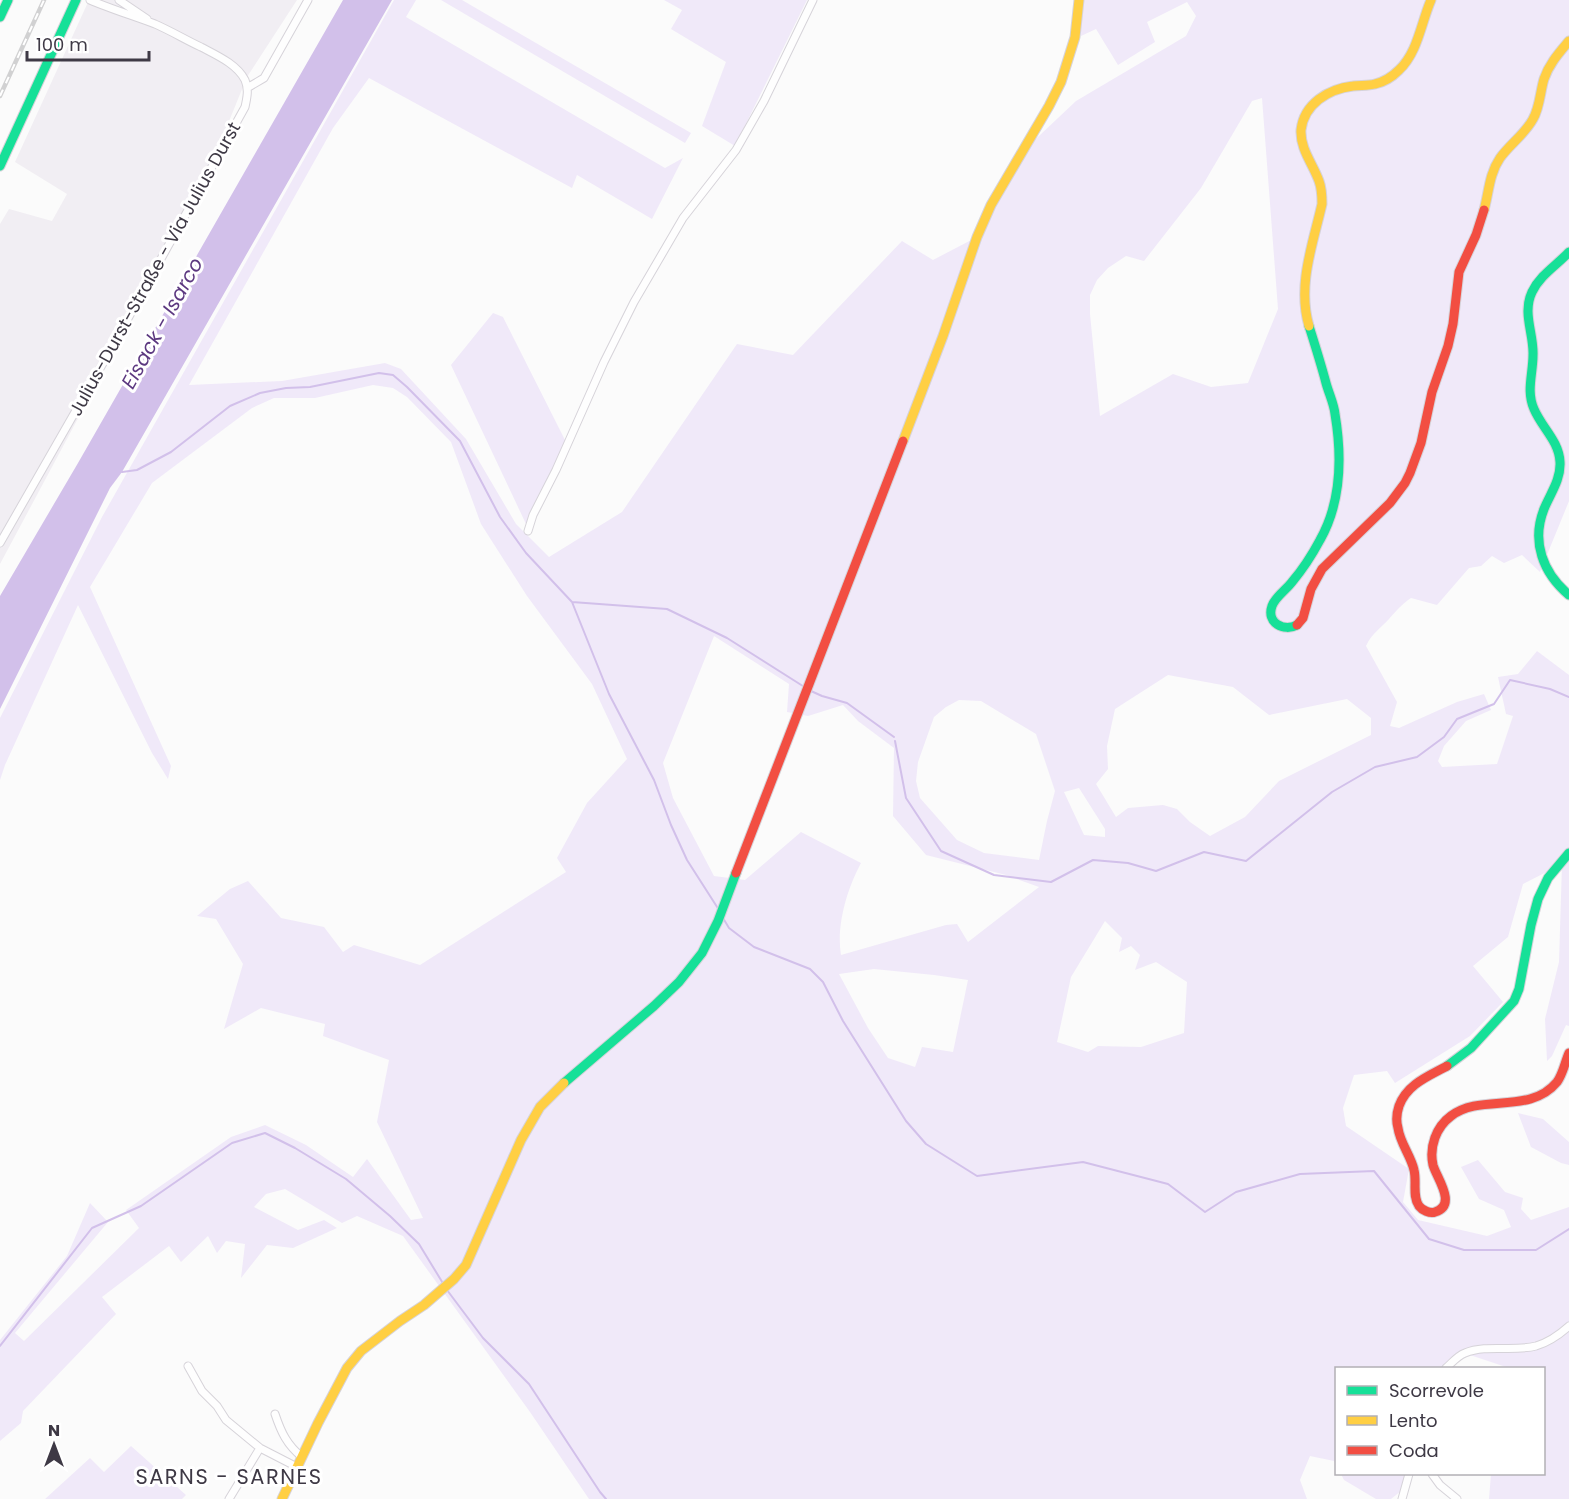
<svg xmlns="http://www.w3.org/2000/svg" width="1569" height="1499" font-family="Poppins,sans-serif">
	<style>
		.built { fill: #f1eef3 }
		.green { fill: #f0e9f9; fill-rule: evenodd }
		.water { fill: #d2c0ea }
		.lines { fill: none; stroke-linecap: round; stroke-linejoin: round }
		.stream { stroke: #d2c0ea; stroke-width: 2 }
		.street-casing { stroke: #d6d3d9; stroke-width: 9 }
		.fast-casing { stroke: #d6d3d9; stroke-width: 11 }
		.slow-casing { stroke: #d6d3d9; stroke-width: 11 }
		.jam-casing { stroke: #d6d3d9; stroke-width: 11 }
		.street { stroke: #fefefe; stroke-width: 7 }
		.fast { stroke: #16e098; stroke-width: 9 }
		.slow { stroke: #ffcf43; stroke-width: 9 }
		.jam { stroke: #f24e42; stroke-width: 9 }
		.rail-casing { stroke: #d1d1d2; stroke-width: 4.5 }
		.rail { stroke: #fff; stroke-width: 2; stroke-dasharray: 7; stroke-linecap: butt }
		.labels { text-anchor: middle; stroke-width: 6; stroke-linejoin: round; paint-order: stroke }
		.street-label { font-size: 18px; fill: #3e3945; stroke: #fff }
		.water-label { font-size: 20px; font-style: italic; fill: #5c3880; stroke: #fff }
		.quarter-label { font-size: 21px; letter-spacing: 1.5px; fill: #3e3945; stroke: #fff }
	</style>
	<rect width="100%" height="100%" fill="#fbfbfb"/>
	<path class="built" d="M89 0H297L247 77 203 185 0 564V224L9 209 52 221 67 194 15 162Z"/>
	<path class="green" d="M394 0H416L406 17 665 168 683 158 652 219 577 175 572 188 369 78 333 128 189 385 282 381 385 363 401 369 466 439 516 524 549 557 622 512 737 344 793 355 902 241 933 260 977 237 1022 152 1076 101 1186 36 1196 16 1187 2 1147 22 1155 42 1118 65 1096 29 1081 36 1078 0H1569V501L1540 572 1522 555 1504 563 1492 556 1481 566 1469 568 1437 605 1411 598C1402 604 1396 611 1389 619 1380 629 1372 633 1366 646L1397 702 1390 726 1399 728 1457 702 1484 694 1491 710 1466 721 1444 746 1438 761 1442 767 1497 764 1513 716 1506 714 1498 677 1518 674 1537 651 1569 675V1026L1566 1025 1552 1056 1547 1061 1545 1019 1559 962 1562 864 1523 884 1508 937 1473 966 1503 1002 1470 1036 1395 1083 1387 1071 1354 1075 1343 1108 1346 1126 1409 1169 1403 1202 1418 1220 1487 1236 1511 1227 1504 1210 1479 1199 1461 1167 1478 1160 1505 1192 1523 1198 1521 1209 1531 1220 1569 1207V1499H1489L1491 1474H1544V1385L1545 1381 1544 1380V1368H1509L1464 1353 1446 1368H1336V1465L1334 1461 1310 1456 1300 1480 1307 1499H589L530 1412 403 1236 357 1216 342 1223 285 1189 266 1194 254 1207 298 1230 324 1220 337 1228 293 1248 267 1245 241 1278 245 1244 226 1241 217 1253 208 1236 181 1262 169 1246 102 1297 116 1314 23 1411 21 1423 0 1441V1340L67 1256 90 1203 108 1222 15 1333 24 1341 139 1228 126 1210 231 1137 265 1125 306 1145 353 1177 367 1159 411 1220 423 1218 377 1122 389 1060 323 1036 325 1024 261 1008 224 1029 243 964 216 919 197 916 230 889 248 881 281 918 324 927 343 952 354 945 420 965 566 872 557 858 587 803 627 759 592 684 527 596 481 524 451 442 407 397 393 388 373 385 315 398H274L252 408 152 483 90 587 171 766 168 779 152 753 78 605 5 765 0 780V718L102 517ZM1262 98 1278 309 1248 383 1211 387 1173 374 1100 416 1090 314V295L1097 280 1108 268 1126 256 1144 261 1201 188 1252 101ZM714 636 789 684 787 712 808 716 843 705 858 721 894 748 893 816 926 855 1006 875 1039 887 968 942 957 924 946 925 841 955C836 926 847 889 861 863L801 832 745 880 714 876 673 798 663 763ZM1168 675 1233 687 1269 715 1347 699 1371 718V735L1279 781 1245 817 1210 836 1190 822 1177 809 1163 805 1128 808 1116 817 1096 784 1108 769 1107 746 1115 709ZM959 700 981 701 1036 734 1055 791 1047 821 1039 860 984 853 957 840 920 798 916 781 918 762 934 717 946 707ZM1079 788 1105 829V837L1084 835 1064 792ZM1105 921 1122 938 1119 952 1131 946 1140 955 1135 970 1156 962 1187 982 1184 1033 1141 1047 1098 1046 1088 1052 1057 1042 1071 977ZM874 969 934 975 968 980 953 1052 922 1047 915 1067 888 1058 868 1028 839 974Z
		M441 0H462L691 133 685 143Z
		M664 0H807L735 146 702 126 726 62 671 29 682 10Z
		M493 313 503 317 566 442 526 524 451 365Z
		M1518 1113 1543 1119 1569 1142V1165L1561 1163 1531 1147Z
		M131 1446 186 1495 182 1499H45L90 1458 104 1472Z
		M1341 1474H1407L1401 1491 1391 1499H1376L1344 1480Z"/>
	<path class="water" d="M343 0H392L122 472 110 488 0 709V596L78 463Z"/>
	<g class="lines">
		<path class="stream" d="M122 472 137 470 171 452 230 406 260 393 286 388 310 387 379 373 393 375 407 387 460 441 500 517 526 553 572 602 609 694 654 780 671 825 687 860 719 910
			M572 602 667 609 727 638 806 688
			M811 691 822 696 847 703 894 737
			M895 741 906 798 941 851 994 875 1051 882 1093 860 1128 863 1156 871 1204 852 1246 861 1332 792 1375 767 1417 757 1444 737 1457 719 1494 704 1510 680 1550 689 1569 697
			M723 918 729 928 754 947 810 969 823 982 843 1021 906 1121 926 1144 977 1176 1083 1162 1168 1184 1205 1212 1236 1192 1300 1174 1374 1171 1429 1239 1464 1250H1536L1569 1229
			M447 1290 483 1338 529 1384 600 1492 606 1499
			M0 1346 92 1228 141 1206 232 1143 265 1133 295 1148 346 1179 390 1216 419 1244 444 1285"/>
		<defs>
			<path id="street" d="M119 0 147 19
				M247 88 264 78 308 0
				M528 531 533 515 556 470 604 362 634 302 683 218 736 150 764 101 813 0
				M0 543 110 351 245 107C247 98 249 89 245 80 237 64 216 55 201 47 186 40 171 31 155 24 134 16 111 9 90 0
				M188 1366 202 1391 217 1406 226 1420 260 1448 297 1467
				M1446 1368C1452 1363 1457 1356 1465 1353 1487 1344 1513 1352 1536 1346 1549 1342 1559 1335 1569 1326
				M275 1414C281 1432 287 1445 302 1457
				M1432 1474 1440 1485 1457 1499
				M229 1499 260 1448
				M1402 1499 1409 1474"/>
			<path id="fast" d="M0 17 8 0
				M0 166 76 0
				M1569 252C1557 265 1540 275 1532 292 1522 313 1534 334 1533 355 1533 374 1526 391 1534 409 1542 428 1559 441 1560 462 1561 480 1550 494 1544 509 1531 542 1543 573 1569 595
				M1297 625C1284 632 1266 623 1272 606 1275 597 1286 590 1292 582 1303 569 1312 555 1320 540 1341 503 1342 456 1335 414 1334 404 1329 394 1326 383 1321 364 1315 345 1309 326
				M1447 1066 1471 1048 1514 1001 1519 989 1531 925 1538 899 1548 878 1569 853
				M564 1083 654 1006 679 982 702 953 718 921 736 873"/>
			<path id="slow" d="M1484 210C1489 192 1489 174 1500 158 1510 144 1525 134 1533 119 1540 107 1540 92 1544 79 1549 64 1559 53 1569 41
				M1309 326C1297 285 1313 244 1322 204 1322 196 1322 189 1319 181 1313 164 1300 149 1301 130 1304 104 1328 89 1353 86 1360 85 1368 86 1375 84 1384 82 1393 76 1399 70 1418 52 1421 23 1431 0
				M903 441 943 336 977 237 991 205 1049 106 1061 82 1075 37 1079 0
				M282 1499 318 1423 347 1368 361 1351 400 1321 424 1305 454 1279 466 1265 521 1140 540 1107 564 1083"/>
			<path id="jam" d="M1297 625 1303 618 1311 589 1322 569 1390 503 1405 483 1410 473 1421 443 1432 392 1448 346 1453 324 1459 272 1476 235 1484 210
				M736 873 903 441
				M1447 1066C1429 1076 1407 1084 1399 1106 1397 1112 1396 1121 1398 1128 1400 1143 1411 1156 1414 1170 1417 1182 1412 1196 1419 1206 1422 1210 1430 1214 1435 1212 1458 1205 1436 1177 1433 1165 1429 1147 1436 1127 1451 1116 1481 1093 1530 1115 1557 1082 1563 1074 1565 1062 1569 1053"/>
		</defs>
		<use href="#street" class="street-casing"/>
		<use href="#fast" class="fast-casing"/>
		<use href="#slow" class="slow-casing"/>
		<use href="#jam" class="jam-casing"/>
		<use href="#street" class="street"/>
		<use href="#fast" class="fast"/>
		<use href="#slow" class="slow"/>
		<use href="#jam" class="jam"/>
		<defs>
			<path id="rail" d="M0 96 44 0"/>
		</defs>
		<use href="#rail" class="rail-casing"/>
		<use href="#rail" class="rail"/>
	</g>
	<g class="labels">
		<g class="street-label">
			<text transform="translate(155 269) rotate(-61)" y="6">Julius-Durst-Straße - Via Julius Durst</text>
		</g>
		<g class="water-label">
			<text transform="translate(162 323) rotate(-61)" y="7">Eisack - Isarco</text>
		</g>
		<g class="quarter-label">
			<text x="229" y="1484">SARNS - SARNES</text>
		</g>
	</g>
	<rect x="1335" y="1367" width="210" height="108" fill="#ffffff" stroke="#b2b0b5" stroke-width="1.5"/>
	<rect x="1347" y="1386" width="30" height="9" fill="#16e098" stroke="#b2b0b5" stroke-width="1.5"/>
	<text x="1389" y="1397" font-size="18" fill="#3e3945">Scorrevole</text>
	<rect x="1347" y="1416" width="30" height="9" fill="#ffcf43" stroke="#b2b0b5" stroke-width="1.5"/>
	<text x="1389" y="1427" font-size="18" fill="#3e3945">Lento</text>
	<rect x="1347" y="1446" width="30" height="9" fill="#f24e42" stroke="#b2b0b5" stroke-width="1.5"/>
	<text x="1389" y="1457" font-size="18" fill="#3e3945">Coda</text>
	<g transform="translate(54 1445)" stroke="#ffffff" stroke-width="4.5" paint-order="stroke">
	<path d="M0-4.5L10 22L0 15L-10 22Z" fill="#3e3945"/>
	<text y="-9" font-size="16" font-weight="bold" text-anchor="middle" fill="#3e3945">N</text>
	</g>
	<path d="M27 51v9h122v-9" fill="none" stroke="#3e3945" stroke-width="3"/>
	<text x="36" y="51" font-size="18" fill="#3e3945" stroke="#ffffff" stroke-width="4.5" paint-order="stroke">100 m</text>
</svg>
